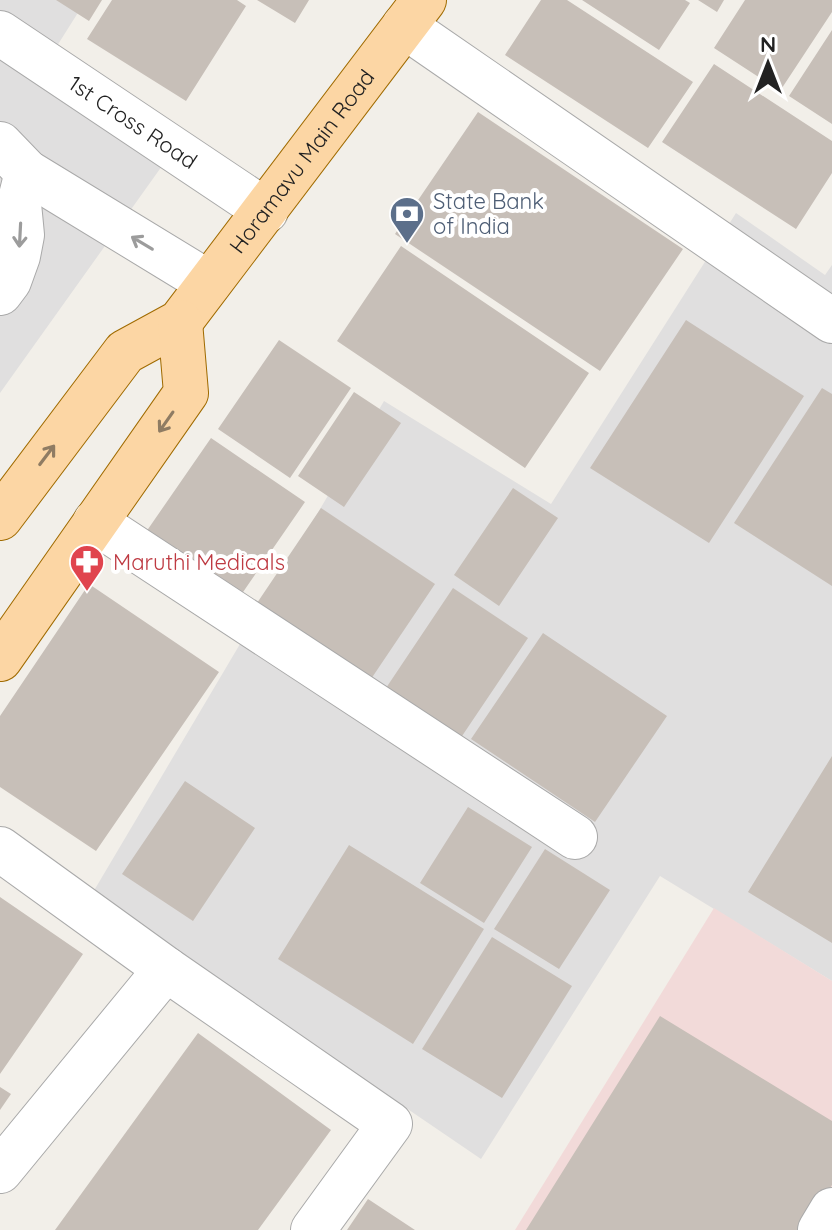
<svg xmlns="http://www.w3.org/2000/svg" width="832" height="1230" font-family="Quicksand,sans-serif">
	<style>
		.residential { fill: #e0dfdf }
		.commercial { fill: #f2dad9 }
		.building { fill: #c7bfb8 }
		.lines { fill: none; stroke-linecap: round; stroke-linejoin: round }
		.minor-casing { stroke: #a9a9a9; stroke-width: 46 }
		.major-casing { stroke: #a06b00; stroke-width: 46 }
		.minor { stroke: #fff; stroke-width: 44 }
		.major { stroke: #fcd6a4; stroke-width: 44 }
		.oneway { stroke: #9c9c9c }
		.oneway2 { stroke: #8f7c63 }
		.labels { text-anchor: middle; stroke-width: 8; stroke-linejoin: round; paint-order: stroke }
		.street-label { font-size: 22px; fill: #222; stroke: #fff }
		.service-label { font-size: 22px; fill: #4e5e75; stroke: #fff; text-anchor: start }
		.health-label { font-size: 22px; fill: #be3a42; stroke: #fff; text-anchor: start }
	</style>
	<rect width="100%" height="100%" fill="#f2efe9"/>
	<path class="residential" d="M0 0H86L38 76 167 159 0 393Z
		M736 213 825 275 832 265V981L660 876 481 1159 92 894 384 401 551 504Z"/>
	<path class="commercial" d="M714 908 832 981V1230H515Z"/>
	<path class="building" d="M56 0H102L89 21Z
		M112 0H237L246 6 186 101 87 39Z
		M257 0H309L295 23Z
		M541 0H567L693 82 648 148 505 55Z
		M582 0H685L690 3 659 50Z
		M698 0H724L717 12Z
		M745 0H832V12L780 91 714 48Z
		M832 30V124L789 96Z
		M714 64 832 141V173L796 229 662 142Z
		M478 112 683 249 600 371 395 234Z
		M401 246 589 373 525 468 337 341Z
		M686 320 804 396 709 543 590 468Z
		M279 340 351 388 290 478 218 429Z
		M822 388 832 394V586L734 523Z
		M354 392 401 423 344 507 298 476Z
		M211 438 305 502 241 595 146 532Z
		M513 488 558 518 499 606 454 575Z
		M321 508 435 584 369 682 255 606Z
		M89 584 219 672 96 851 0 787V716Z
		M453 588 528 638 458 742 384 691Z
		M543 633 667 716 595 822 471 739Z
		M832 756V943L748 892Z
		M185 781 255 828 193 921 122 874Z
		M468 807 532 847 484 923 420 883Z
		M349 845 484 929 413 1044 278 959Z
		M545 849 610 890 559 969 494 929Z
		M0 897 83 954 0 1074Z
		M492 937 572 986 502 1098 422 1049Z
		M660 1016 832 1121V1185L804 1230H526Z
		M198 1033 331 1130 258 1230H55Z
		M0 1087 11 1094 0 1110Z
		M368 1199 415 1230H347Z"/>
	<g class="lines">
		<defs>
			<g id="minor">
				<path d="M404 26 832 321"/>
				<path id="s1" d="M0 33 266 211"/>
				<path d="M0 144 27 172 209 283"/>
				<path d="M0 293 9 281 18 256 22 235 19 204 27 172"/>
				<path d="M95 522 575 837"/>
				<path d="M0 849 166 969 390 1124 313 1230"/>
				<path d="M0 1171 166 969"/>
				<path d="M820 1230 832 1210"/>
			</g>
			<g id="major">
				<path id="s2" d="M0 518 125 352 180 322 424 0"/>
				<path d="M0 659 186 393 180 322"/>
			</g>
		</defs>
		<use href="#minor" class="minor-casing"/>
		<use href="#major" class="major-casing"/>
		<use href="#minor" class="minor"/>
		<use href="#major" class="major"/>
	</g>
	<defs><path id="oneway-shaft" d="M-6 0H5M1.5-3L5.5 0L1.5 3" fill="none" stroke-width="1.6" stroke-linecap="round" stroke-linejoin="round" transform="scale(2)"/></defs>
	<g class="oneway">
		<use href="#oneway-shaft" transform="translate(20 235) rotate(93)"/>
		<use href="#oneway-shaft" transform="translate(142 243) rotate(-149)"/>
	</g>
	<g class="oneway2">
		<use href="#oneway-shaft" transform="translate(166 422) rotate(125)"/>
		<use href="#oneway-shaft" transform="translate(47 455) rotate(-53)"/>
	</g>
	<defs>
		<symbol id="bank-pin" viewBox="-11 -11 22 30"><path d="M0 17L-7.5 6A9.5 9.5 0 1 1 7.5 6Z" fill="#5c6f8a" stroke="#fff"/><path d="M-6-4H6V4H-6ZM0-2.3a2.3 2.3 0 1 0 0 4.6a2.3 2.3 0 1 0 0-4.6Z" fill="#fff"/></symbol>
		<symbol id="pharmacy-pin" viewBox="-11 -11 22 30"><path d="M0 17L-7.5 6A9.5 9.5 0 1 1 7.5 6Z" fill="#e0444e" stroke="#fff"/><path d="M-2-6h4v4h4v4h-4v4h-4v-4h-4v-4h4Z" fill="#fff"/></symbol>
	</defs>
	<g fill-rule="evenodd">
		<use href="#bank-pin" x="387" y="194" width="40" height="54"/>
		<use href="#pharmacy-pin" x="67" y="542" width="40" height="54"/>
	</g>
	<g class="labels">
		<g class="street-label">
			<text dy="8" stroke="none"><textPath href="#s1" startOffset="160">1st Cross Road</textPath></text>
			<text dy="8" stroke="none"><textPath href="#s2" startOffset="472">Horamavu Main Road</textPath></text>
		</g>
		<g class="service-label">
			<text x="433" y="209">State Bank<tspan x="433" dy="25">of India</tspan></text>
		</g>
		<g class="health-label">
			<text x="113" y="570">Maruthi Medicals</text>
		</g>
	</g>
	<g transform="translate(768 64)" stroke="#ffffff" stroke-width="6" paint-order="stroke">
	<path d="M0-6L14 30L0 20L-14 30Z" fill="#222222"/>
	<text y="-12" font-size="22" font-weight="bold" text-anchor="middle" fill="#222222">N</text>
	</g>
</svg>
